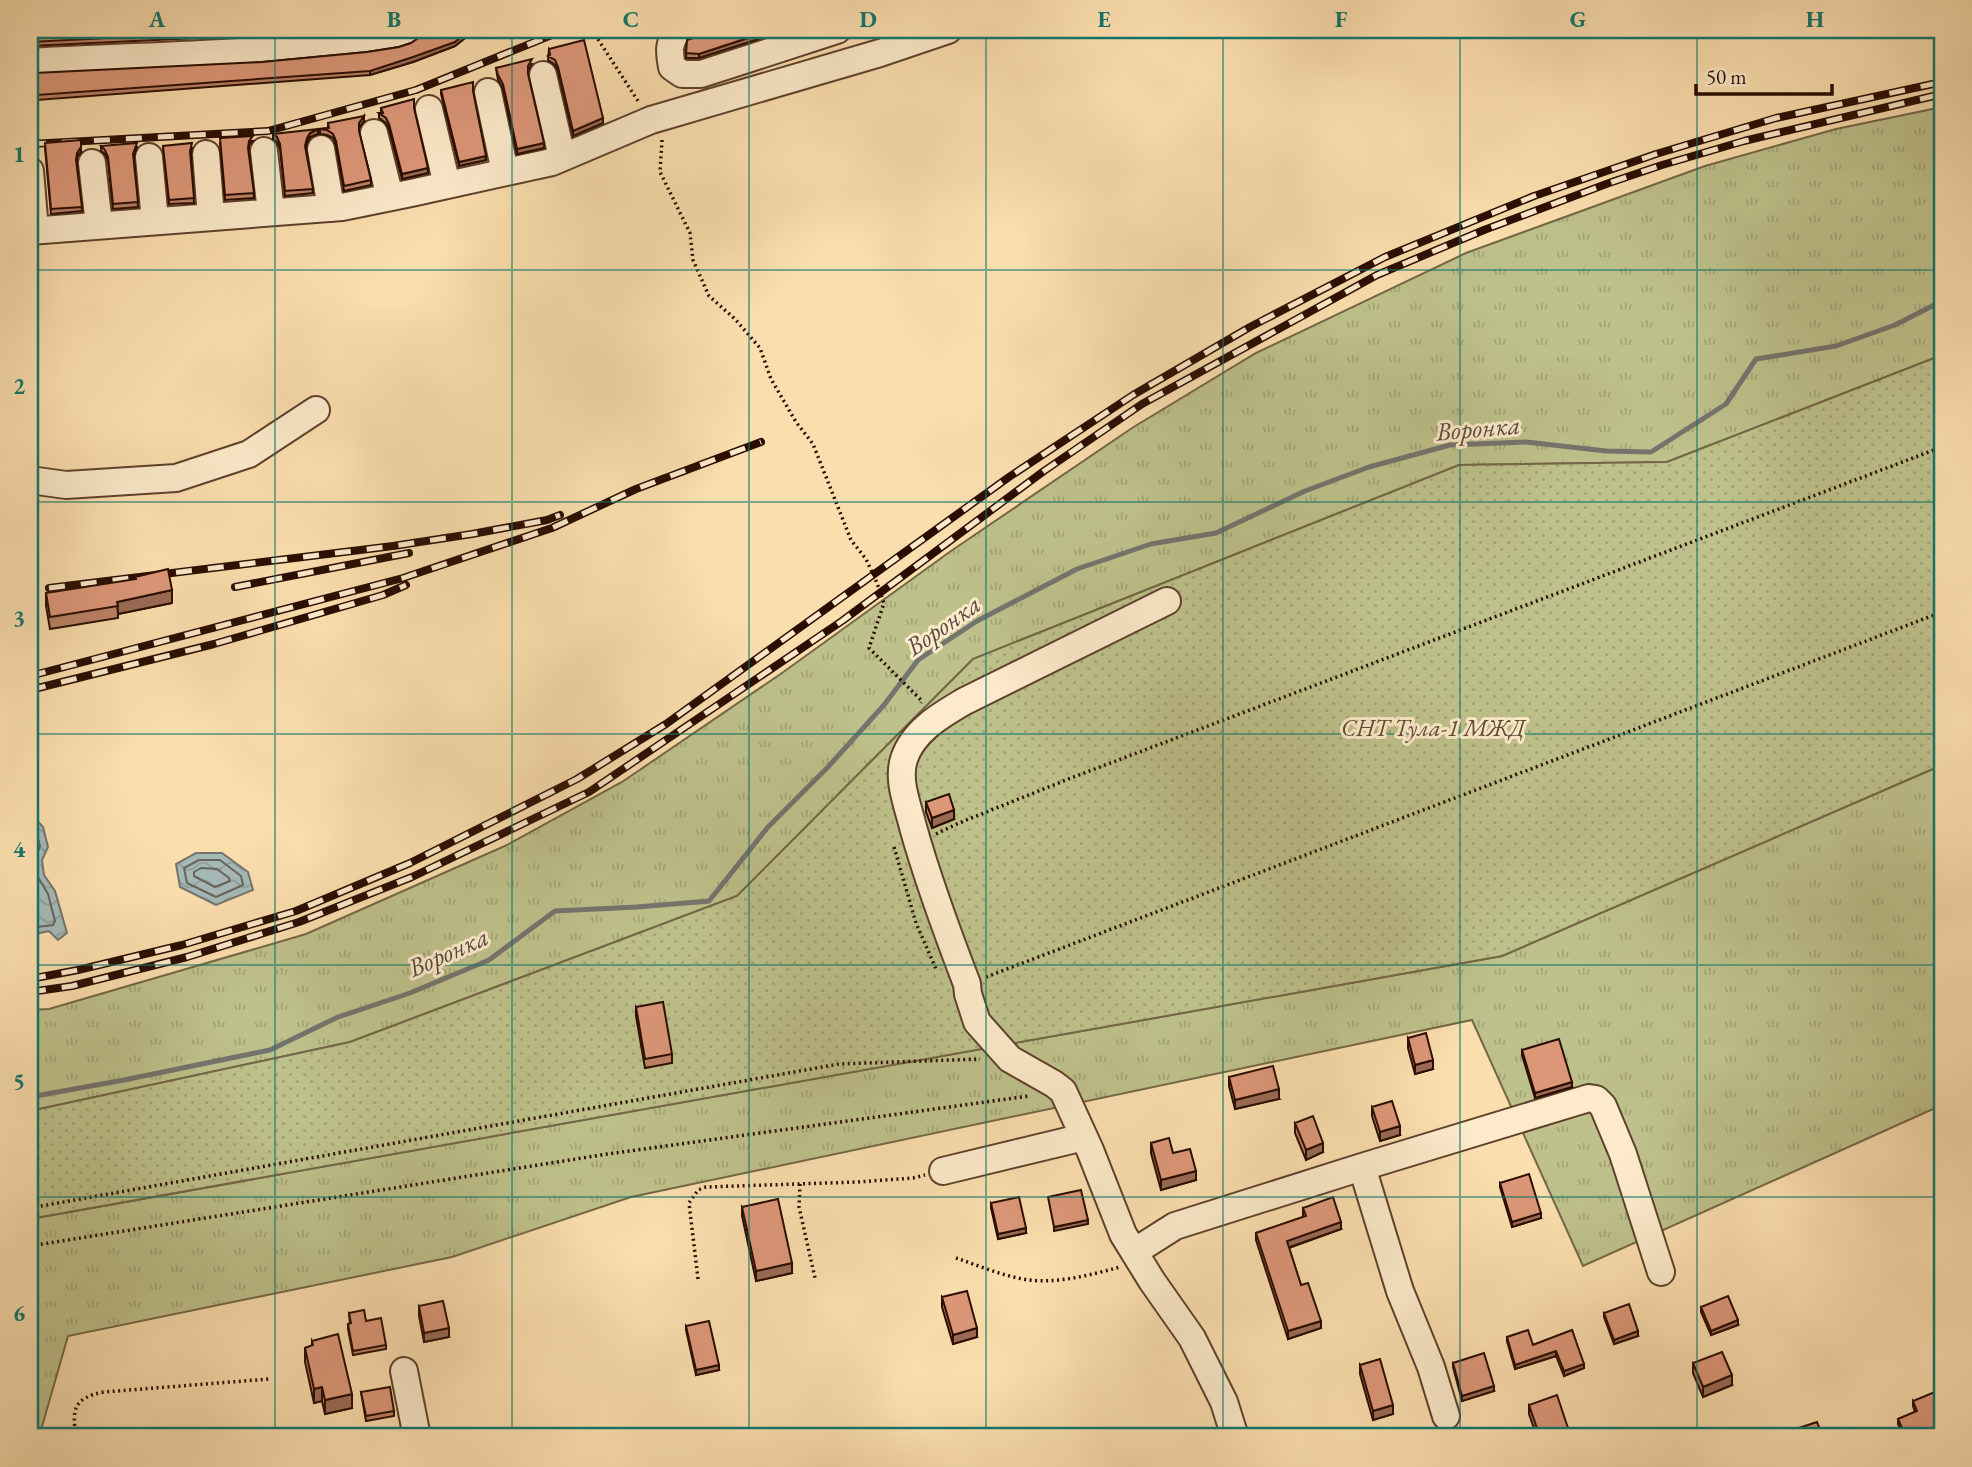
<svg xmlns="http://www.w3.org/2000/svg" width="1972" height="1467" font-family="'EB Garamond',serif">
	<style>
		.grass { fill: url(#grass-tufts); stroke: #746746; stroke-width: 2 }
		.garden { fill: url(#garden-dots); stroke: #746746; stroke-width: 2 }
		.water { fill: url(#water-waves); stroke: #74746e; stroke-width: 2 }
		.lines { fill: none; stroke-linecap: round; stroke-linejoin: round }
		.shore { stroke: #68635c; stroke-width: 2 }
		.stream { stroke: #74746e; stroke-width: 5 }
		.minor-casing { stroke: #5e412c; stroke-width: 30 }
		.path { stroke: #2a0d01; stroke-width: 3.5; stroke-dasharray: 2 3.5; stroke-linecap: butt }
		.minor { stroke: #fceaca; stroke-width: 26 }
		.rail-casing { stroke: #2a0d01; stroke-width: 8 }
		.rail { stroke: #fceaca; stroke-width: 5; stroke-dasharray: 16; stroke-linecap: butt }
		.wall { fill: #bd8268; stroke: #2a0d01; stroke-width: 2 }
		.shaded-wall { fill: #9a6a55; stroke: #2a0d01; stroke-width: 2 }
		.building { fill: #dc9779; stroke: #2a0d01; stroke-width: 2 }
		.grid { fill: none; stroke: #0f766e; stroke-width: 2; stroke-opacity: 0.55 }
		.labels { text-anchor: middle; stroke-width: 6; stroke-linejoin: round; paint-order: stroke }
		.park-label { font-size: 24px; font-style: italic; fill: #5e4c31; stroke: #fceaca }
		.water-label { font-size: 26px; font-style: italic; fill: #554941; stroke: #fceaca }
		.neatline { fill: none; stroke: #0f766e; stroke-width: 2.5 }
		.grid-label { font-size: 23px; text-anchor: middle; font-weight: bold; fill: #0f766e }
	</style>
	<defs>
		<pattern id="grass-tufts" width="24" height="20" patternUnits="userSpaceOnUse" patternTransform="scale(1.75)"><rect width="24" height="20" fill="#bec18b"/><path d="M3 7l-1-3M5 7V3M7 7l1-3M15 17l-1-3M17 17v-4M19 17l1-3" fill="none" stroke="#a3a576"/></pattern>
		<pattern id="garden-dots" width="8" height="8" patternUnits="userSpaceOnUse" patternTransform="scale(1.75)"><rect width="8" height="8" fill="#bec18b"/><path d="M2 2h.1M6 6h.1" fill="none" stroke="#a3a576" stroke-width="1.8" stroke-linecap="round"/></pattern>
		<pattern id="water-waves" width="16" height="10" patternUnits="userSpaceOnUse" patternTransform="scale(1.75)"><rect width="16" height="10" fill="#a5b9b7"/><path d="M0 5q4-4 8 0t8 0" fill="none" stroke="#8e9e9c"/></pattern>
	</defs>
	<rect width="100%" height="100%" fill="#fbdeae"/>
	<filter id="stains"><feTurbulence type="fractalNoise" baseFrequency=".00286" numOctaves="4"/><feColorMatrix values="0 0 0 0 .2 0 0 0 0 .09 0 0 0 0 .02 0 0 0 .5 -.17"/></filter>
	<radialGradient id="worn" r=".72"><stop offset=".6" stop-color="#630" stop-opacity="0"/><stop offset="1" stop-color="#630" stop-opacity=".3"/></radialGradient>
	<path class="grass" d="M1942 107V355L1667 462 1459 465 973 659 737 896 350 1042 30 1111V1010L49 1009 306 934 507 845 622 782 782 673 951 551 1132 428 1256 353 1466 253 1705 166 1836 129Z
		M1942 765V1105L1583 1266 1472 1020 631 1197 452 1257 68 1336 39 1437H30V1219L1502 956Z"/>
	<path class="garden" d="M1942 355V765L1502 956 30 1219V1111L350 1042 737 896 973 659 1459 465 1667 462Z"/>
	<path class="water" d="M30 813 43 827 48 847 42 860 44 875 55 891 67 933 58 940 49 931 30 935Z
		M196 853H222L248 872 253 890 216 905 180 887 176 864Z"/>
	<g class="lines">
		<path class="shore" d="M30 824 36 831 40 846 35 860 38 877 48 894 55 921 53 925 30 928
			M199 860H220L241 876 243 885 216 897 187 883 184 868Z
			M201 868 217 869 229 878 230 881 215 887 194 876V872Z"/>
		<path class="stream" d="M30 1097 124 1080 270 1050 338 1017 410 993 489 960 555 911 637 907 709 901 768 827 828 767 884 705 918 660 977 621 1077 569 1151 544 1216 533 1305 491 1369 467 1450 445 1526 442 1606 451 1651 452 1726 404 1756 359 1836 346 1895 325 1942 301"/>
		<defs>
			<path id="minor" d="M679 30C668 42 669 51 672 67L682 74H701L837 30
				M30 62C132 56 236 55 338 44 359 41 394 41 411 30
				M543 75 562 157
				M488 92 505 172
				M429 109 447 185
				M374 133 390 197
				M321 149 331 208
				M264 151 271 212
				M206 154 211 217
				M149 157 155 221
				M92 163 99 225
				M30 171 35 230
				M30 231 342 207 411 193 552 162 651 120 880 53 948 30
				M30 480 66 485 176 478 249 454 316 410
				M1167 601 965 701C941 715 913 731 904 759 897 781 908 806 913 827 928 881 947 932 967 984L968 994 977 1022 1010 1059 1054 1084 1063 1091 1090 1150 1123 1234 1152 1281 1192 1338 1224 1402 1235 1437
				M1362 1167 1400 1291 1431 1367 1446 1416
				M943 1171 1084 1137
				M1134 1252 1175 1226 1362 1167 1589 1098 1596 1099 1603 1106 1623 1154 1661 1272
				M404 1371 417 1437"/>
		</defs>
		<use href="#minor" class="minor-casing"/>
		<path class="path" d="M592 30 638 101
			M662 140 660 172 690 233 693 260 709 296 735 319 760 348 771 379 782 398 796 422 813 444 851 540 866 559 877 583 884 603 869 648 922 701 921 703
			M936 834 959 823 1071 778 1942 447
			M894 847 916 923 936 969
			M986 977 1942 612
			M800 1184 799 1207 815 1278
			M30 1208 839 1064 980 1059
			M30 1246 601 1155 1029 1096
			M956 1258C977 1265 1000 1275 1023 1279 1054 1285 1090 1275 1120 1267
			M698 1279 689 1203 698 1190 706 1187 857 1182 913 1178 925 1175
			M76 1437C72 1409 73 1398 104 1392L269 1379"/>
		<use href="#minor" class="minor"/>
		<defs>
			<path id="rail" d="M30 144 268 131 416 90 564 30
				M235 587 409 553
				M49 588 393 546 472 534 547 520 560 515
				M30 676 403 578 552 528 636 489 761 442
				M30 690 214 644 383 595 406 585
				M30 979 78 970 182 945 296 911 410 863 577 779 666 724 1009 477 1133 395 1250 327 1385 257 1534 196 1656 154 1776 118 1942 82
				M30 992 72 986 187 957 299 922 412 877 589 792 842 621 1044 471 1142 404 1377 275 1484 230 1609 183 1662 165 1744 141 1942 94"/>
		</defs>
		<use href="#rail" class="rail-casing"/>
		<use href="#rail" class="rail"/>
	</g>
	<path class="wall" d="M30 30H317L260 35 30 46Z
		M433 30H475L455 46 413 62 370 75 37 100 35 78 262 62 367 52 399 47 411 43Z
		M717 30H787L699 58H686L687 40Z
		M549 49 603 123 573 136 558 71 555 65 548 60Z
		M532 64 528 71V74L544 148 517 154 503 89 498 80 496 68Z
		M441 90 473 92 486 160 459 166 441 94Z
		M381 108 414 109 428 173 402 179 389 129 386 123 379 118V113H381Z
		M364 121 359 128V132L371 180V185L344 191 336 146 333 138 327 135 320 134V129L328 128V123Z
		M273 134H318L310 137 307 143 306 148 313 193 285 196 280 149 277 142 273 139Z
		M253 141 249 145V151L254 198 225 200 220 143Z
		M101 146 137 147 134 157 138 207 113 209 108 161 105 154 101 151Z
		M163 146 192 148 191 154 194 203 169 204Z
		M45 148 81 152 77 157V163L82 211 51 214Z
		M46 593 172 603 118 614V618L50 629 46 606Z
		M926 802 954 819 932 828 926 812Z
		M636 1007 672 1054V1063L645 1068 636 1016Z
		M1408 1038 1433 1069 1415 1074 1408 1048Z
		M1522 1050 1572 1087 1535 1098 1522 1055Z
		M1229 1077 1279 1099 1235 1109 1229 1086Z
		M1372 1107 1400 1135 1380 1141 1372 1116Z
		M1295 1123 1323 1152 1306 1160 1295 1133Z
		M1151 1143 1173 1153 1196 1180 1161 1190 1151 1153Z
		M1500 1183 1541 1218 1512 1227 1500 1187Z
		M991 1203 1026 1233 998 1239 991 1208Z
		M742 1207 792 1273 756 1281 742 1216Z
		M1303 1208 1341 1229 1289 1248 1301 1285 1321 1328 1288 1339 1256 1240V1233L1303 1217Z
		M942 1297 977 1337 953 1344 942 1307Z
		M419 1306 449 1337 424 1342 419 1316Z
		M1701 1307 1738 1325 1711 1335 1701 1312Z
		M349 1313 366 1321 386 1345V1349L353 1355 348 1329V1324H350Z
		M1604 1313 1638 1336 1614 1344 1604 1317Z
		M686 1326 719 1370 696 1375 686 1330Z
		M1572 1330 1584 1368 1564 1376 1556 1356 1515 1369 1507 1341V1337L1533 1345Z
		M312 1341 352 1408 325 1414 322 1401 314 1403 305 1362V1348L312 1346Z
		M1453 1363 1494 1391 1462 1401 1453 1367Z
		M1693 1363 1732 1385 1703 1397 1693 1373Z
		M1360 1365 1393 1414 1373 1420 1360 1374Z
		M361 1392 394 1411V1416L366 1421Z
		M1913 1401 1942 1435 1937 1437H1904L1898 1424V1419L1915 1412 1913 1406Z
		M1529 1405 1571 1437H1537L1529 1414Z"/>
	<path class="shaded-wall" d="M469 30H475L455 46 413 62 370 75V71Z
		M772 30H787L699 58V54Z
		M364 116V121L359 128V123Z
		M603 118V123L573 136V131Z
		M318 129V134L310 137 307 143 305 151 307 138 310 133Z
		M544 143V148L517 154V149Z
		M81 147V152L77 157 76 165 77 153Z
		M486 156V160L459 166V162Z
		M428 168V173L402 179V174Z
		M172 590V603L118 614 117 602Z
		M954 810V819L932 828V818Z
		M1433 1060V1069L1415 1074V1065Z
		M1572 1082V1087L1535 1098V1093Z
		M1279 1089V1099L1235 1109V1100Z
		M1400 1126V1135L1380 1141V1132Z
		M1323 1143V1152L1306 1160V1150Z
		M1196 1171V1180L1161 1190V1180Z
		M1541 1213V1218L1512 1227V1222Z
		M1088 1220V1224L1054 1231V1227Z
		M1341 1222V1229L1287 1248V1241Z
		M1026 1228V1233L998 1239V1234Z
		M792 1263V1273L756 1281V1271Z
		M1738 1320V1325L1711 1335V1331Z
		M1321 1321V1328L1288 1339V1331Z
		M449 1328V1337L424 1342V1333Z
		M977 1328V1337L953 1344V1335Z
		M1638 1331V1336L1614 1344V1340Z
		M1556 1351V1356L1515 1369V1365Z
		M1584 1364V1368L1564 1376V1371Z
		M719 1365V1370L696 1375V1370Z
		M1732 1375V1385L1703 1397V1387Z
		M1494 1386V1391L1462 1401V1396Z
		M322 1387V1401L314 1403V1389Z
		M352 1394V1408L325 1414V1400Z
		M1393 1405V1414L1373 1420V1411Z
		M1942 1430V1435L1937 1437H1926Z"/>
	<path class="building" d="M30 30H265L30 42Z
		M433 30H469L455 42 413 57 370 71 37 95 35 73 262 62 367 52 399 47 411 43 424 34Z
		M718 30H772L699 54 686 53 687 40Z
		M584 40 603 118 573 131 558 67 555 60 548 56 550 55 549 49Z
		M532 59 528 66V74L544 143 517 149 503 84 498 75 496 68Z
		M473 82V91L486 156 459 162 441 90Z
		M414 99V108L428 168 402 174 389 124 386 118 379 113H383L381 108Z
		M364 116 359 123V131L371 180 344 186 336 141 333 134 327 130 320 129 329 128 328 123Z
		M318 129 310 133 307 138 305 146 313 189 285 191 280 144 277 137 273 134Z
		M253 136 249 141 248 148 254 193 225 195 220 138Z
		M81 140V147L77 153 76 160 82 207 51 209 45 143Z
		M137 143 133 154 138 202 113 204 108 157 105 150 101 146Z
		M192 143 190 151 194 198 169 200 163 146Z
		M168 569 172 590 117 602 118 606 50 617 46 593 136 579 135 577Z
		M949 794 954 810 932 818 926 802Z
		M663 1002 672 1054 645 1059 636 1007Z
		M1426 1033 1433 1060 1415 1065 1408 1038Z
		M1559 1039 1572 1082 1535 1093 1522 1050Z
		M1273 1066 1279 1089 1235 1100 1229 1077Z
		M1392 1101 1400 1126 1380 1132 1372 1107Z
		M1313 1116 1323 1143 1306 1150 1295 1123Z
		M1169 1138 1173 1153 1190 1149 1196 1171 1161 1180 1151 1143Z
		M1529 1174 1541 1213 1512 1222 1500 1183Z
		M1081 1190 1088 1220 1054 1227 1048 1197Z
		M1019 1197 1026 1228 998 1234 991 1203Z
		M1333 1197 1341 1222 1287 1241 1301 1285 1308 1283 1321 1321 1288 1331 1256 1233 1306 1216 1303 1208Z
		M778 1199 792 1263 756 1271 742 1207Z
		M967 1291 977 1328 953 1335 942 1297Z
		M1728 1296 1738 1320 1711 1331 1701 1307Z
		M443 1301 449 1328 424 1333 419 1306Z
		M1629 1304 1638 1331 1614 1340 1604 1313Z
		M364 1310 366 1321 381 1318 386 1345 353 1351 348 1324 351 1323 349 1313Z
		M709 1321 719 1365 696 1370 686 1326Z
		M1528 1330 1533 1345 1572 1330 1584 1364 1564 1371 1556 1351 1515 1365 1507 1337Z
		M338 1334 352 1394 325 1400 322 1387 314 1389 305 1348 313 1345 312 1341Z
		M1722 1352 1732 1375 1703 1387 1693 1363Z
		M1484 1353 1494 1386 1462 1396 1453 1363Z
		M1380 1359 1393 1405 1373 1411 1360 1365Z
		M390 1387 394 1411 366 1416 361 1392Z
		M1942 1389V1430L1926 1437H1906L1898 1419 1917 1411 1913 1401Z
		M1557 1395 1571 1437H1540L1529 1405Z
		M1817 1422 1823 1437H1802L1799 1428Z"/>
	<path class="grid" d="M275 30V1437M512 30V1437M749 30V1437M986 30V1437M1223 30V1437M1460 30V1437M1697 30V1437M30 270H1942M30 502H1942M30 734H1942M30 965H1942M30 1197H1942"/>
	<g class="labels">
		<g class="park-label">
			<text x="1433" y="736">СНТ Тула-1 МЖД</text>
		</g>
		<g class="water-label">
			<text transform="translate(1478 428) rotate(-5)" y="9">Воронка</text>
			<text transform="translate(943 625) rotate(-35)" y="9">Воронка</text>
			<text transform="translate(448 952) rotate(-24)" y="9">Воронка</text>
		</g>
	</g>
	<rect width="1972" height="1467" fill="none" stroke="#fbdeae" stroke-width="77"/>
	<path d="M1696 84v10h136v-10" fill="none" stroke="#2a0d01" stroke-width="3.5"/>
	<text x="1706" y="84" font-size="21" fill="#2a0d01" stroke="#fceaca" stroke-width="5" paint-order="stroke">50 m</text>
	<rect x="38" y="38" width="1896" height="1390" class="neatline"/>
	<g class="grid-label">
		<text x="157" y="27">A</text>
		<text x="394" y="27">B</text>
		<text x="631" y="27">C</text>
		<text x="868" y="27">D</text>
		<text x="1104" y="27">E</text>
		<text x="1341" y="27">F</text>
		<text x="1578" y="27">G</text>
		<text x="1815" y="27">H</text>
		<text x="19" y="162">1</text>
		<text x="19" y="394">2</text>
		<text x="19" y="626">3</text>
		<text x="19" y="857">4</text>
		<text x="19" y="1089">5</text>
		<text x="19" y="1321">6</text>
	</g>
	<rect width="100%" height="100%" filter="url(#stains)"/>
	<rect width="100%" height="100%" fill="url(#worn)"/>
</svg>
